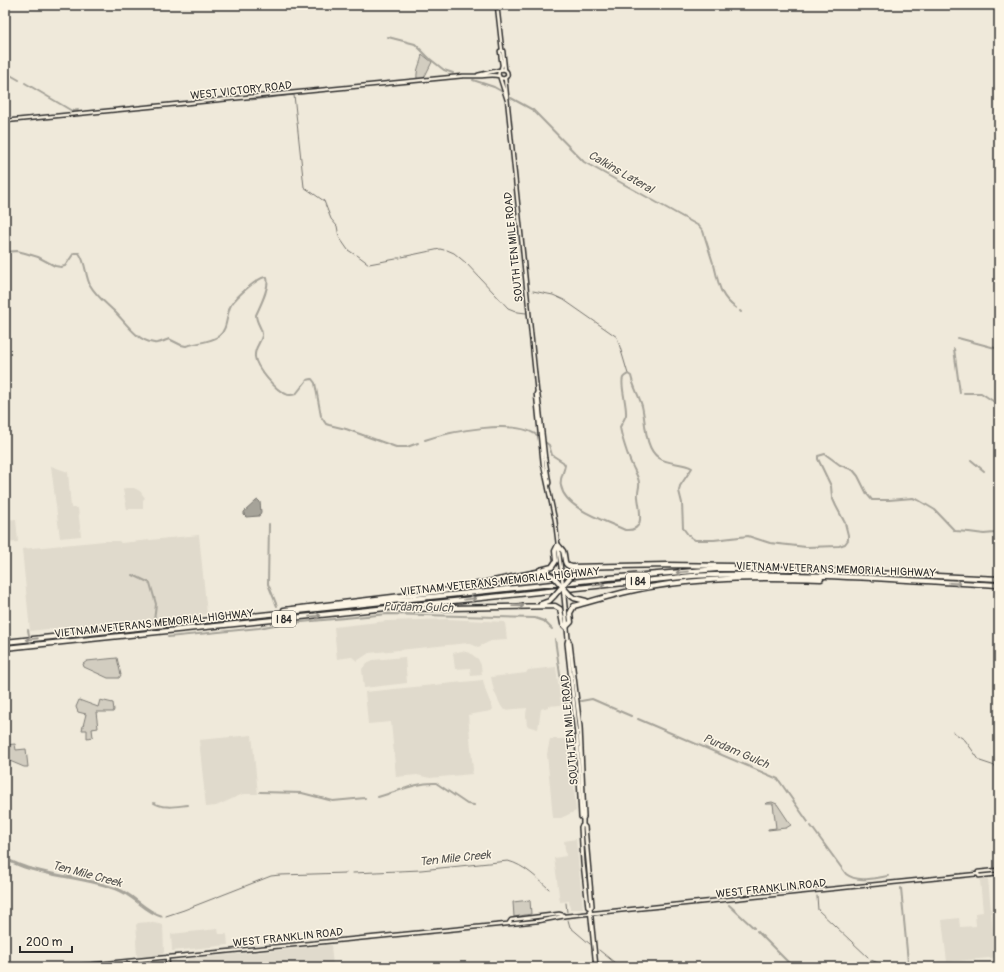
<svg xmlns="http://www.w3.org/2000/svg" width="1004" height="972" font-family="Pangolin,sans-serif">
	<style>
		.built { fill: #e0dacc }
		.green { fill: #d2cdc0; stroke: #7e7c76 }
		.water { fill: #a6a399; stroke: #75736d }
		.lines { fill: none; stroke-linecap: round; stroke-linejoin: round }
		.stream { stroke: #75736d; stroke-width: 1 }
		.canal { stroke: #a6a399; stroke-width: 2 }
		.river { stroke: #a6a399; stroke-width: 3 }
		.secondary-casing { stroke: #2b2b2b; stroke-width: 5.5 }
		.primary-casing { stroke: #2b2b2b; stroke-width: 6 }
		.highway-casing { stroke: #2b2b2b; stroke-width: 7 }
		.secondary { stroke: #fcf5e5; stroke-width: 2.5 }
		.primary { stroke: #fcf5e5; stroke-width: 3 }
		.highway { stroke: #fcf5e5; stroke-width: 4 }
		.secondary-bridge-casing { stroke: #2b2b2b; stroke-width: 5.5; stroke-linecap: butt }
		.primary-bridge-casing { stroke: #2b2b2b; stroke-width: 6; stroke-linecap: butt }
		.highway-bridge-casing { stroke: #2b2b2b; stroke-width: 7; stroke-linecap: butt }
		.secondary-bridge { stroke: #fcf5e5; stroke-width: 2.5 }
		.primary-bridge { stroke: #fcf5e5; stroke-width: 3 }
		.highway-bridge { stroke: #fcf5e5; stroke-width: 4 }
		.oneway { stroke: #949088 }
		.labels { text-anchor: middle; stroke-width: 3; stroke-linejoin: round; paint-order: stroke }
		.shield { fill: #fcf5e5; stroke: #6a6863; stroke-width: 1 }
		.shield-label { font-size: 10px; font-weight: bold; fill: #2b2b2b }
		.street-label { font-size: 11px; fill: #2b2b2b; stroke: #fcf5e5 }
		.water-label { font-size: 12px; font-style: italic; fill: #565552; stroke: #fcf5e5 }
	</style>
	<rect width="100%" height="100%" fill="#efe9da"/>
	<filter id="ink" filterUnits="userSpaceOnUse"><feTurbulence type="fractalNoise" baseFrequency=".025" numOctaves="2"/><feDisplacementMap in="SourceGraphic" scale="8" xChannelSelector="R" yChannelSelector="G"/><feConvolveMatrix kernelMatrix="1 2 1 2 8 2 1 2 1" color-interpolation-filters="sRGB"/></filter>
	<g filter="url(#ink)">
		<path class="built" d="M51 466 68 472 71 508H78L81 536 60 538Z
			M125 488H134L140 491 145 498 143 500V509H127L123 490Z
			M16 519 18 542 5 543V520Z
			M199 535 207 614 84 629 83 625 30 631 22 549 104 541H119L121 543Z
			M447 619 505 622 507 640 491 641 478 647 468 643 369 653 357 661 352 657 337 659 334 627 387 621Z
			M462 651 470 653 478 659 481 665 482 675 471 676 470 668 455 669 453 653Z
			M405 657 407 683 364 688 362 669 367 663 373 660Z
			M556 667 561 705 548 706V707L541 709 538 729 527 726 526 715 527 708 504 710 501 706 494 691 491 677 526 673 528 670Z
			M483 680 486 692 493 709 491 711 468 715 473 770 472 774 430 778 417 775 396 777 391 722 368 724 365 692Z
			M252 735 258 794H243L216 806 206 807 199 740Z
			M550 739H570L576 811 561 818H553L547 754Z
			M576 839 583 909H570L569 901 560 902 554 858 566 856 564 841Z
			M988 879 994 943H999V957L947 962 942 920 959 918 960 927 976 926 975 913 983 912 980 880Z
			M149 922 163 925 164 952 162 955 137 957 136 941 137 936 136 925 138 923Z
			M218 929 219 934H226L227 935 228 945 172 951 171 934Z
			M331 945 333 967H187V959Z"/>
		<path class="green" d="M422 54 432 62 424 78 417 79C416 68 421 64 422 54Z
			M117 658 121 675 119 678H108L84 667 83 664 87 661Z
			M79 700 98 707 100 700 113 703 114 710 113 712H96L98 728 92 729 93 737 87 738V730H82L86 714 78 712 76 707Z
			M15 744 16 750 26 749 28 767H24L5 759V745Z
			M772 802 777 804 791 825 786 828 768 830V829L776 828 773 804H765L766 803Z
			M530 900 531 914 514 917 513 902Z"/>
		<path class="water" d="M258 500 260 502 261 512 259 516 246 517 244 515V512L256 501Z"/>
		<g class="lines">
			<path class="stream" d="M251 100 294 95 304 187 324 201 331 219 337 226 339 237 348 250 354 254
				M447 250 454 253 466 263 508 308 518 312 526 313
				M357 255 369 264 396 259
				M402 257 440 249 444 250
				M397 258H400
				M533 291 553 295 564 300 617 337 628 374
				M953 732 965 740 980 761 998 767
				M353 873 421 870 508 861C524 865 537 878 549 889
				M817 896 818 910 868 957
				M566 903 567 912
				M166 916 184 910 271 876 280 875 346 873
				M568 920 570 927 590 944
				M599 950 620 967
				M871 960 888 967"/>
			<path class="canal" d="M388 37 415 44 430 59 444 70 453 73
				M5 72 19 80
				M473 80 494 87 501 91
				M25 83 72 111 78 110
				M511 98 533 110 584 162 699 226 703 231 713 263
				M5 252 17 251 25 253 38 257 55 266 61 267 65 266 74 253H79C86 262 85 275 90 285 96 296 107 304 116 313 127 324 136 340 154 343 158 344 164 341 169 339L181 345 186 346C195 343 212 342 219 336 228 329 226 314 231 305 236 297 256 279 265 277L267 278C270 287 260 306 256 315 256 323 263 329 262 336 260 344 254 348 255 357 256 367 276 391 286 394 289 396 293 395 296 394L307 380 312 379 315 383 321 416
				M714 265C719 284 719 296 736 308
				M740 311 741 312
				M958 338 999 349
				M954 349 960 393
				M964 393H981L999 405
				M322 418 326 424 329 425 346 429 396 447H407L418 443
				M425 440C451 431 514 419 537 435
				M545 442 549 445 552 455 563 462 565 465C564 473 559 478 561 486 565 509 606 521 625 530 647 532 639 509 638 497 637 492 640 487 639 482 638 476 634 470 632 465 628 457 621 435 620 427 622 423 625 418 626 415 627 405 620 384 623 378 624 376 625 376 628 374L631 376C634 389 639 395 642 406 646 422 644 448 659 458 669 465 682 462 692 468L680 486 679 491 682 503 683 528 689 536 695 540H714L748 536 770 543 806 547 839 546 845 544 848 540V535L845 523 836 506 832 497 831 486 818 459V456L825 454 840 465 853 470 858 476 867 494 872 500H889L913 498 920 501 935 510 955 531 969 532 984 534 995 533 999 536
				M971 460 984 471
				M269 524 268 584 277 606
				M133 575 150 583 156 604 154 621
				M28 630 29 635
				M168 637 259 628 280 624 388 614 535 618 544 621 552 629
				M555 639 564 703H567
				M581 701 592 699 608 706
				M610 707 631 716
				M638 719 778 779 808 822
				M260 792 302 793 333 801 365 798
				M378 797C397 792 417 782 436 783L467 804 474 805
				M154 803C164 809 177 806 188 805
				M811 826 846 874C858 883 874 878 888 876
				M901 888 908 962 911 967
				M729 905 754 928
				M757 931 793 967"/>
			<path class="river" d="M5 859C13 862 22 867 31 869 59 877 89 879 117 889 134 895 144 911 161 916"/>
			<defs>
				<path id="secondary" d="M497 5 502 50 500 51 502 65 501 69
					M502 50 503 51 505 70
					M498.5 74a4.5 4.5 0 1 1 9 0a4.5 4.5 0 1 1-9 0Z
					M478 75 500 70
					M500 78 507 100
					M505 78 537 392 538 394 545 458 549 483 548 485
					M5 121 463 76C469 76 476 76 482 76 488 76 492 74 499 76
					M537 392 536 394 543 464 555 520 562 577
					M978 874V872L999 870
					M509 923 511 920 559 914 563 915
					M167 957 168 967
					M68 967 538 921 565 916 968 875 978 874 979 876 999 874"/>
				<path id="primary" d="M564 596 568 639 567 643 577 735 581 817 583 819
					M568 639 570 643 580 727 584 817 583 819V825L581 827 583 863 588 907 590 908 596 967
					M583 825 585 827 592 906 590 908"/>
				<path id="highway" d="M540 570 552 567 556 561 555 551 558 545C559 546 562 550 563 551 566 558 562 565 572 567L667 565 732 566
					M571 576 580 570 586 568
					M570 595 574 598 586 601
					M541 604 549 601 554 596
					M400 609 555 606 560 609 563 624 566 627 571 622 570 613 574 606C599 599 625 591 650 587 707 577 764 577 821 579
					M284 610 443 591 537 572C544 572 549 573 555 578
					M5 642 609 578 718 569H792L999 579
					M5 648 692 576C795 571 897 580 999 585"/>
			</defs>
			<use href="#secondary" class="secondary-casing"/>
			<use href="#primary" class="primary-casing"/>
			<use href="#highway" class="highway-casing"/>
			<use href="#secondary" class="secondary"/>
			<use href="#primary" class="primary"/>
			<use href="#highway" class="highway"/>
			<defs>
				<path id="secondary-bridge" d="M562 577 563 586"/>
				<path id="primary-bridge" d="M563 587 564 596"/>
				<path id="highway-bridge" d="M555 578 570 595
					M554 596 571 576"/>
			</defs>
			<use href="#secondary-bridge" class="secondary-bridge-casing"/>
			<use href="#primary-bridge" class="primary-bridge-casing"/>
			<use href="#highway-bridge" class="highway-bridge-casing"/>
			<use href="#secondary-bridge" class="secondary-bridge"/>
			<use href="#primary-bridge" class="primary-bridge"/>
			<use href="#highway-bridge" class="highway-bridge"/>
		</g>
		<defs><path id="oneway-shaft" d="M-6 0H5M1.5-3L5.5 0L1.5 3" fill="none" stroke-width="1.6" stroke-linecap="round" stroke-linejoin="round"/></defs>
		<g class="oneway">
			<use href="#oneway-shaft" transform="translate(682 572) rotate(175)"/>
			<use href="#oneway-shaft" transform="translate(955 583) rotate(3)"/>
			<use href="#oneway-shaft" transform="translate(599 585) rotate(-6)"/>
			<use href="#oneway-shaft" transform="translate(470 599) rotate(-6)"/>
			<use href="#oneway-shaft" transform="translate(518 606) rotate(-2)"/>
			<use href="#oneway-shaft" transform="translate(315 616) rotate(-6)"/>
			<use href="#oneway-shaft" transform="translate(32 639) rotate(174)"/>
		</g>
	</g>
	<g class="labels">
		<g class="shield">
			<rect x="626" y="573" width="24" height="16" rx="3"/>
			<rect x="272" y="611" width="24" height="16" rx="3"/>
		</g>
		<g class="shield-label">
			<text x="638" y="585">I 84</text>
			<text x="284" y="623">I 84</text>
		</g>
		<g class="street-label">
			<text transform="translate(241 90) rotate(-6)" y="4">WEST VICTORY ROAD</text>
			<text transform="translate(513 247) rotate(-96)" y="4">SOUTH TEN MILE ROAD</text>
			<text transform="translate(836 569) rotate(2)" y="4">VIETNAM VETERANS MEMORIAL HIGHWAY</text>
			<text transform="translate(500 581) rotate(-6)" y="4">VIETNAM VETERANS MEMORIAL HIGHWAY</text>
			<text transform="translate(154 623) rotate(-6)" y="4">VIETNAM VETERANS MEMORIAL HIGHWAY</text>
			<text transform="translate(569 730) rotate(-95)" y="4">SOUTH TEN MILE ROAD</text>
			<text transform="translate(771 888) rotate(-6)" y="4">WEST FRANKLIN ROAD</text>
			<text transform="translate(288 937) rotate(-6)" y="4">WEST FRANKLIN ROAD</text>
		</g>
		<g class="water-label">
			<text transform="translate(621 172) rotate(30)" y="4">Calkins Lateral</text>
			<text transform="translate(418 607) rotate(1)" y="4">Purdam Gulch</text>
			<text transform="translate(736 751) rotate(23)" y="4">Purdam Gulch</text>
			<text transform="translate(455 858) rotate(-6)" y="4">Ten Mile Creek</text>
			<text transform="translate(87 874) rotate(15)" y="4">Ten Mile Creek</text>
		</g>
	</g>
	<rect width="1004" height="972" fill="none" stroke="#fcf5e5" stroke-width="20"/>
	<rect x="10" y="10" width="984" height="952" fill="none" stroke="#2b2b2b" stroke-width="1.5" filter="url(#ink)"/>
	<path d="M20 946v6h52v-6" fill="none" stroke="#2b2b2b" stroke-width="2"/>
	<text x="26" y="946" font-size="12" fill="#2b2b2b" stroke="#fcf5e5" stroke-width="3" paint-order="stroke">200 m</text>
</svg>
